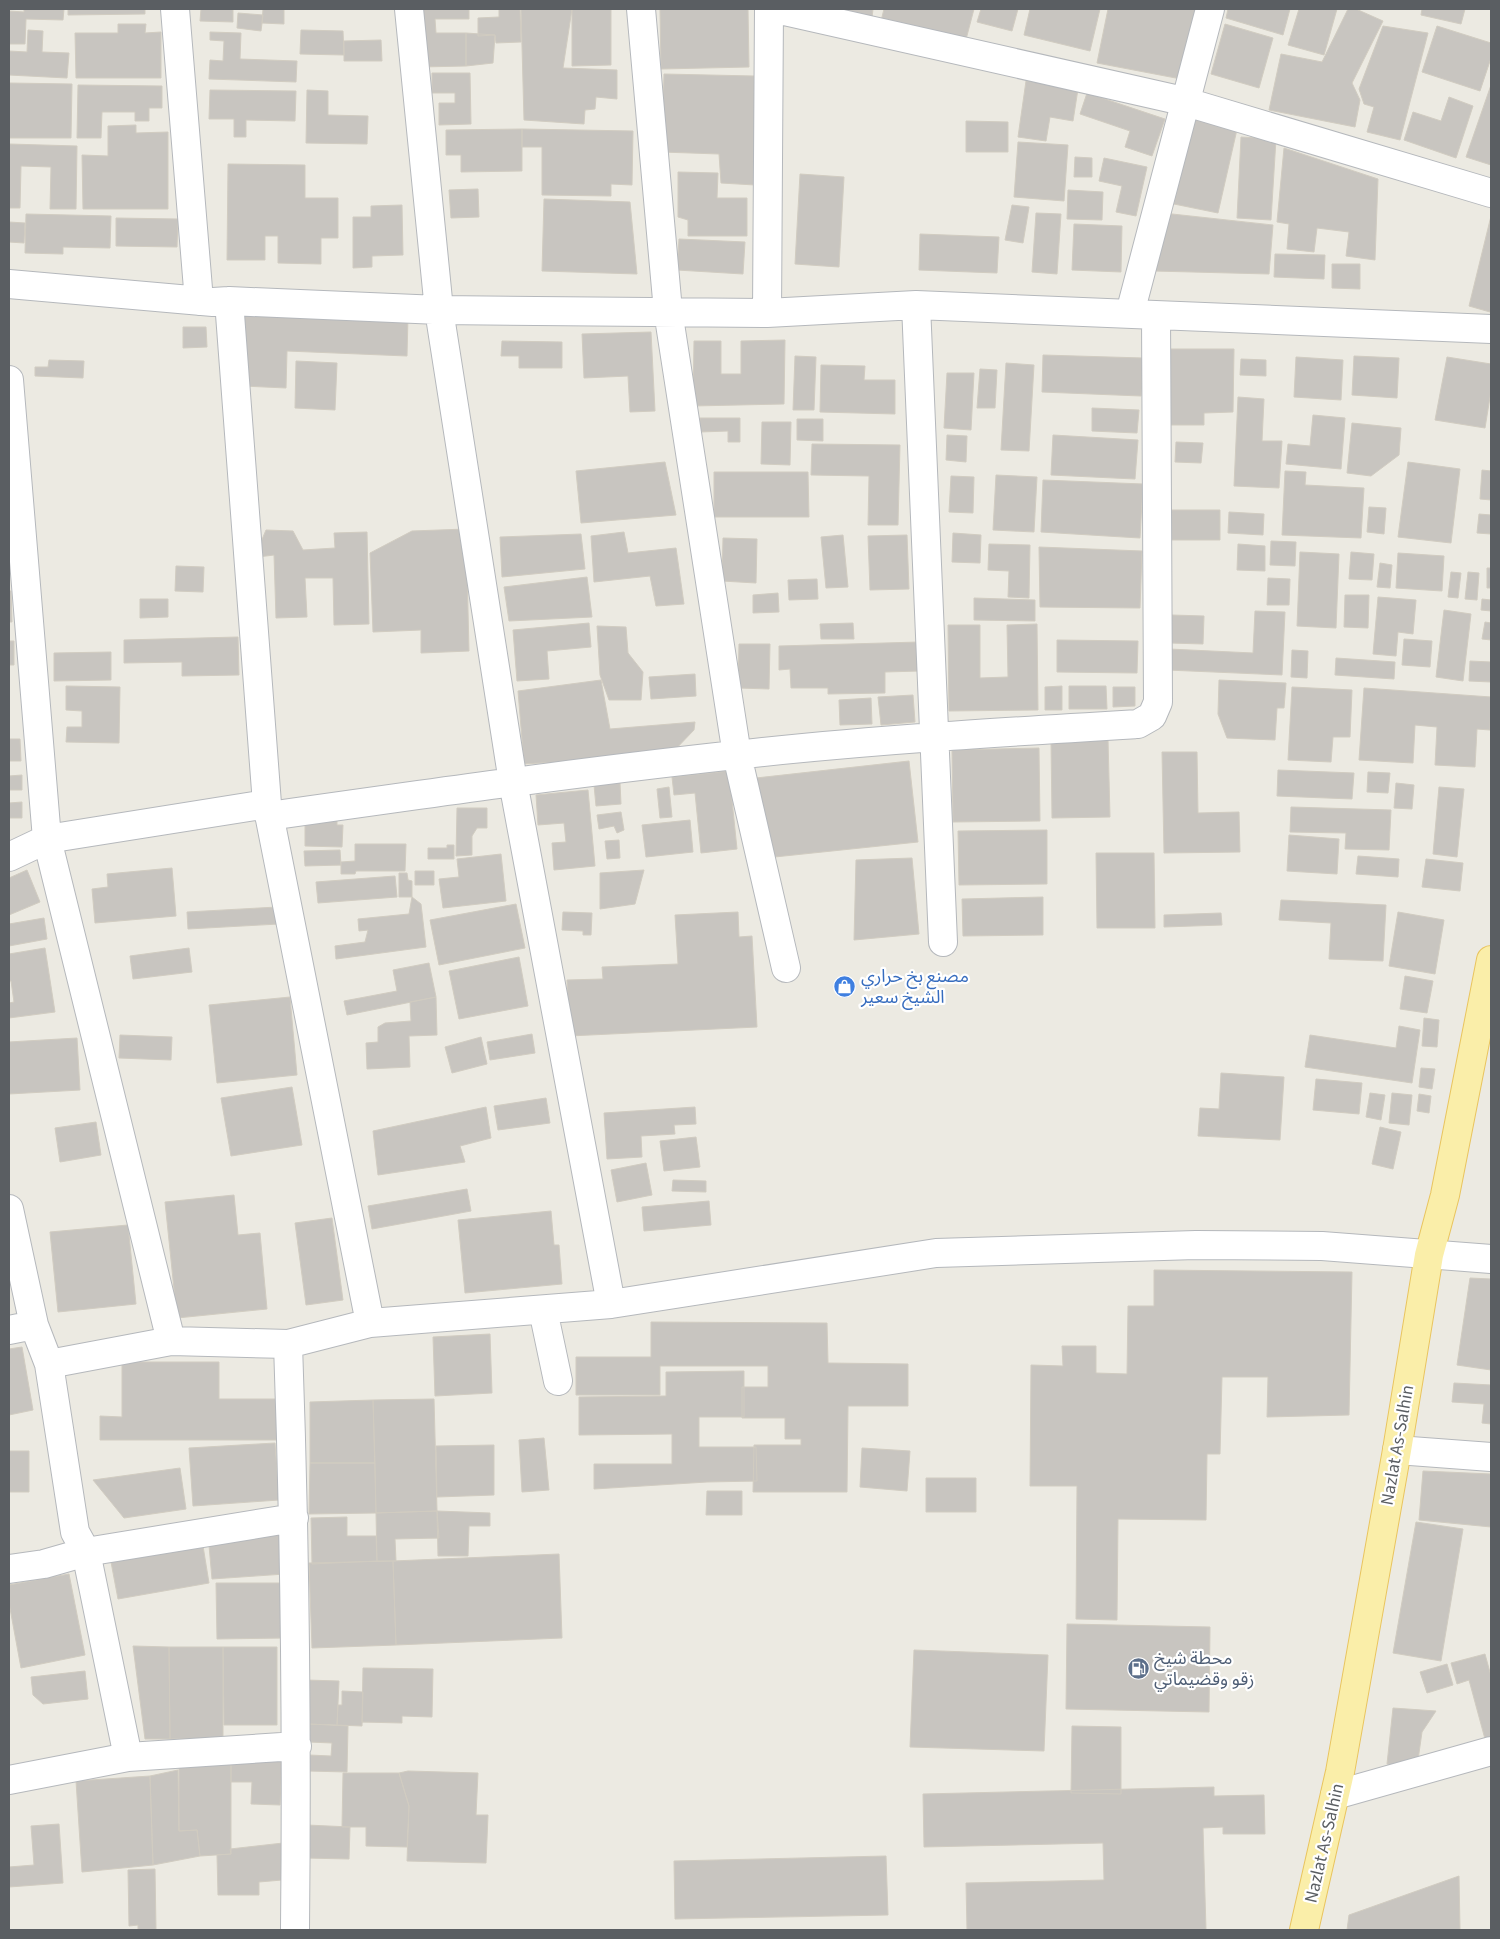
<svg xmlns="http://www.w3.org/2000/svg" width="1500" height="1939" font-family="'Source Sans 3','Noto Sans Arabic',sans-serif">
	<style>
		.building { fill: #c8c5c0; stroke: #d1ccc1 }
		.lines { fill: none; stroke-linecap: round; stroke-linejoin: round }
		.minor-casing { stroke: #b5b8bc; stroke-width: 30 }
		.major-casing { stroke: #e9c45e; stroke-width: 30 }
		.minor { stroke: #fff; stroke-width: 28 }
		.major { stroke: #faeea9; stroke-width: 28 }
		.labels { text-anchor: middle; stroke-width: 4.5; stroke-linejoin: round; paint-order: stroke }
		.shop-label { font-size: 18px; fill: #366cbe; stroke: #fff; text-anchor: start }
		.street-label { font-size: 18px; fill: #5a5e62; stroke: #fff }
		.service-label { font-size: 18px; fill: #4e5e75; stroke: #fff; text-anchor: start }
	</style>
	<rect width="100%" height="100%" fill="#eceae2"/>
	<path class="building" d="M24 9H64L63 20 26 19 25 44H9V11L24 12Z
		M68 9H145V14L68 15Z
		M201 9H233V22L200 21Z
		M263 9H284V24L262 23Z
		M419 9H469V19H435L436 33H466V66L420 67Z
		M499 9H520L521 42 496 43 495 35 478 36V18L499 17Z
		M521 9H572L563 68 617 70V99L596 97 595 109 585 110 584 124 524 120Z
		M572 9H611V65L572 66Z
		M660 9H748L749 67 661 69Z
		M791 9H873L872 18Z
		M884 9H974L964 47 880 25Z
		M981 9H1018L1012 31 977 22Z
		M1030 9H1100L1090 51 1024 35Z
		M1108 9H1196L1181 79 1097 63Z
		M1228 9H1290L1283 35 1226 18Z
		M1299 9H1337L1324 55 1288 45Z
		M1348 9H1356L1383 21 1352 83 1360 100 1355 127 1269 110 1281 54 1322 62Z
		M1422 9H1465L1461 24 1421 15Z
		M238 13 263 15 261 31 237 28Z
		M118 24H146L145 33 161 32V78H76L75 33H118Z
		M1225 24 1273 38 1259 88 1211 74Z
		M1383 26 1428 33 1400 140 1367 132 1374 107 1364 104 1359 89Z
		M1437 26 1491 43V58L1480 91 1422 72Z
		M28 30 43 31 42 52 69 53 67 78 9 75V51L27 52Z
		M301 30 343 31 344 55 300 54Z
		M210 32 241 33 240 59 297 61 296 82 209 79 210 60 223 61 224 41 210 40Z
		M466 33 495 35 493 63 466 66Z
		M381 40 382 61H344V41Z
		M432 73H470L471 124 439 125V103H455V93H432Z
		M664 74 754 76 755 185 721 183 719 154 662 152Z
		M1026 81 1078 89 1073 121 1050 117 1046 141 1018 137Z
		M9 83 72 84 71 138H9Z
		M78 85 162 86V108H149V121H135V112H102L101 138H77Z
		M1491 85V165L1466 157Z
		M210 90 296 91 295 121 246 120V137H234V119H209Z
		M307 90 328 91V115L368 116 367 144 306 143Z
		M1087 93 1165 119 1152 156 1125 147 1130 131 1080 114Z
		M1449 97 1473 106 1456 158 1404 140 1413 112 1441 121Z
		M1194 116 1238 125 1218 213 1174 204Z
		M966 121 1008 122V152H966Z
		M136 125V133L168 132V209H83L82 155 108 156V126Z
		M522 129 633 131 632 185 611 184V196L542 195V147H522Z
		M522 129V171L461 172V155H446V130Z
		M1241 137 1276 139 1271 220 1237 218Z
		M1018 142 1068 145 1064 201 1014 197Z
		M9 144 77 146 76 209H50L51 167 21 166 20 208H9Z
		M1284 148 1378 179 1375 260 1346 256 1349 232 1317 228 1314 252 1287 249 1289 224 1277 222Z
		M1075 157 1092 158V177H1074Z
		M1104 158 1147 167 1136 216 1116 212 1122 186 1099 181Z
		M228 164 305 165V198H338V238H321V264L278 263V236H265V260H227Z
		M678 172 718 173 717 198H747V236H688V220L678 217Z
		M800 174 844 177 839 267 795 264Z
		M478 189 479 217 451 218 449 190Z
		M1068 190 1103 192 1102 220 1067 219Z
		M544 199 630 202 637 274 542 271Z
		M402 205 403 255 372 256V267L353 268V217H371V206Z
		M1012 205 1029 207 1023 243 1005 240Z
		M1036 213 1061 214 1057 274 1032 272Z
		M1163 213 1273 225 1269 274 1154 271Z
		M26 214 111 216 110 248 63 247V254L25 253Z
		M1491 216V309L1490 312 1469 306Z
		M116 218 178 219 177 247 116 246Z
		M9 222 25 223 24 243 9 242Z
		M1074 224 1122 226 1121 272 1072 270Z
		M920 234 999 237 997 273 919 270Z
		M679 239 745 242 743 274 677 270Z
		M1275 254 1325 255 1324 279 1274 277Z
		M1332 264H1360V289L1332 288Z
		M242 311 408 316 407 356 287 351 286 388 243 386Z
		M183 327H206L207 347 183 348Z
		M651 332 655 411 630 412 628 376 584 378 582 334Z
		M785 340 784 404 693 406 694 341H721V374H741V341Z
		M502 341 562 342V368H519V356H501Z
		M1163 349H1234L1233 412 1204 413V425H1163Z
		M1043 355 1143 358 1141 396 1042 392Z
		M795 356 816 357 814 410H793Z
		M1354 356 1399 358 1397 398 1352 395Z
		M1296 357 1343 360 1341 400 1294 397Z
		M1447 357 1491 364V391L1485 428 1435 420Z
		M1241 359 1266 360V376L1240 375Z
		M49 360 84 361 83 378 35 376V367H48Z
		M296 361 337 363 335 410 295 408Z
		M1006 363 1034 365 1029 451 1001 450Z
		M821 365 865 366 864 380H895V414L820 412Z
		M980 369 997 370 995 408H977Z
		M947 373H974L971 430 944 428Z
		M1238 397 1264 399 1262 441H1282L1279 488 1234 486Z
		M1092 408 1139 410 1137 433 1092 431Z
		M1313 415 1345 418 1341 469 1286 464 1288 444 1310 446Z
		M700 418H740V442H728V431L700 432Z
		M797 419H823V441L797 440Z
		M762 422H791L790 465 761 464Z
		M1352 423 1401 428 1399 455 1371 476 1347 473Z
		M947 435 967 436 966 462 946 460Z
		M1053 435 1138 440 1135 479 1051 475Z
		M1176 442 1203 443 1201 463 1175 462Z
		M812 444 900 445 898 525H868L869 476 811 475Z
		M665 462 676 515 581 523 576 471Z
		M1408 462 1460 469 1451 543 1398 537Z
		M1482 470 1491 471V500L1480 499Z
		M1285 471 1306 472 1305 485 1364 488 1361 538 1282 535Z
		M714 472H808L809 517H714Z
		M996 475 1037 477 1034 532 993 530Z
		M951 476 974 477 973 513 949 512Z
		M1043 480 1143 484 1140 538 1041 532Z
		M1369 507 1386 508 1384 534 1367 532Z
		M1170 510H1220V540H1170Z
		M1229 512 1264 514 1263 535 1228 533Z
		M1479 514 1491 515V534L1477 533Z
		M466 529 469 651 421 653V630L373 632 370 553 412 531Z
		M266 530 293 531 303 550 335 548 334 533 367 532 369 624 334 625 333 578H305L307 617 276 618 274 555 258 557V549Z
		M624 532 628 553 676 548 684 604 656 606 650 576 594 582 591 536Z
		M953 533 981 535 980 563 952 562Z
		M581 534 585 569 502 577 500 537Z
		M843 535 848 587 826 588 821 537Z
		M907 535 909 589 870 590 868 536Z
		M723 538 757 539 756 583 722 581Z
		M1271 541 1296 542 1295 566 1270 565Z
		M989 544 1030 545 1029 598 1008 597 1009 571 988 570Z
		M1238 544 1265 546V571L1237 570Z
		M1039 547 1142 551 1140 608 1040 607Z
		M1300 552 1339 554 1336 628 1297 626Z
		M1351 552 1374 554 1372 580 1349 579Z
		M1398 553 1444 556 1442 591 1396 588Z
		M1380 563 1392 565 1390 588 1377 587Z
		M176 566 204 567 203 592 175 591Z
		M1487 568H1491V588H1487Z
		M1451 572 1461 573 1458 598 1448 597Z
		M1468 572 1479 573 1477 600 1465 599Z
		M587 577 592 617 509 621 504 587Z
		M1268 578 1290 579 1289 605H1267Z
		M817 579 818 599 789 600 788 580Z
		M9 591H11L12 622H9Z
		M778 593 779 612 753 613V595Z
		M1345 595H1369L1368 628 1344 627Z
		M1378 597 1416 600 1413 634 1398 632 1396 656 1373 654Z
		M974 598 1035 600V621L974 620Z
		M140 599H168V617L140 618Z
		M1482 599 1491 600V611L1481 610Z
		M1444 610 1471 614 1463 681 1436 677Z
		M1255 611 1285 612 1282 675 1167 670 1169 649 1253 653Z
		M1172 615 1204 616 1203 644 1170 643Z
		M1485 622 1491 623V640L1482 639Z
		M589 623 591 647 547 651 549 679 517 681 513 630Z
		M853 623 854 639H821L820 624Z
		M1037 624 1038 710 949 711 948 625H980V678L1008 677 1007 625Z
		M597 626 626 627 628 653 643 672 641 700H609L600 675Z
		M238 637 239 675 182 676V662L124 663V640Z
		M1404 639 1432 641 1430 667 1402 665Z
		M1057 640 1138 641 1137 673 1057 672Z
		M9 641H14V665H9Z
		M919 642 920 671 885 672V693L828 694V688H791L790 669 779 670V646Z
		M739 644H770L769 689 738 688Z
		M1292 650 1308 651 1307 678 1291 677Z
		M111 652V680L54 681V653Z
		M1336 658 1395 662 1394 679 1335 675Z
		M1470 661 1491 662V682L1469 681Z
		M695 674 696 696 651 699 649 677Z
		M601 680 610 729 695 722 694 730 670 755 524 764 518 691Z
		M1219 680 1286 683 1284 708H1277L1275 740 1227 738 1218 714Z
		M66 686 120 687 119 743 66 742 67 727H82V711L66 710Z
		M1062 686V710H1045V687Z
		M1069 686H1106L1107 709H1069Z
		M1113 687H1135V706L1113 707Z
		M1292 687 1352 690 1350 737H1333L1331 762 1288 760Z
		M1364 688 1491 697 1490 730 1477 729 1475 767 1435 765 1437 727 1415 725 1413 763 1359 760Z
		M913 695 915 722 881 725 878 697Z
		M871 698 872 724 840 725 839 700Z
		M9 739H20L21 761H9Z
		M1108 739 1110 817 1052 818 1051 741Z
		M1039 748 1040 821 953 822 952 750Z
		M1162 752H1197L1198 813 1239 812 1240 852 1164 853Z
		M909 761 918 842 765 858 756 778Z
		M1278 770 1354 773 1352 799 1277 796Z
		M729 771 737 849 701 853 695 793 674 795 672 777Z
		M1368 772 1390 773 1388 793 1367 792Z
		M22 775V790H9V776Z
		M620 783 621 804 596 806 594 785Z
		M1396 783 1414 785 1412 809 1394 808Z
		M669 787 672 817 660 818 657 789Z
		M1439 787 1464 789 1457 857 1433 854Z
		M588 790 595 866 554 870 552 843 566 842 564 823 538 825 536 795Z
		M22 802V818H9V803Z
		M1291 807 1391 810 1389 850 1345 849 1346 833 1290 832Z
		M457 808H487V828H477L472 836V855L456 856Z
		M621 812 624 830 617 833 614 826 599 829 597 815Z
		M305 817H337V825H343L342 847 305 846Z
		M690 820 693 852 646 857 642 825Z
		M1047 830V884L959 885 958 831Z
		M1289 835 1339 839 1337 874 1287 871Z
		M619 840 620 858 607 859 605 841Z
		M355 844H406L405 871H356L355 874H341V862L355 861Z
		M447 845H454V859H428V848H447Z
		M340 850 341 865 305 866 304 851Z
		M1096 853H1154L1155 928H1097Z
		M501 854 506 901 443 908 439 879 459 877 457 859Z
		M1358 856 1399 859 1398 877 1356 874Z
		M912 858 919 934 854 940 856 860Z
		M1426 859 1463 863 1460 891 1422 887Z
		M172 868 176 916 95 923 92 889 108 887 107 874Z
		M27 870 40 902 9 915V878Z
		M644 870 635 904 600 909V873Z
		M415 871H434V885H415Z
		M399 873H407L408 880 412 881V897H399Z
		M395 876 397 897 318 903 316 882Z
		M412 897 421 904 426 947 336 959 335 946 365 942 368 930 359 931 358 919 409 914Z
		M1043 897V935L963 936 962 899Z
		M1281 900 1386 905 1383 961 1329 959 1331 923 1279 920Z
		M516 904 525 948 439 965 430 920Z
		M277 907 279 924 188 929 187 912Z
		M563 912 592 913 591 935H583V931L562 930Z
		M738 912 739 937 752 936 757 1027 569 1036 567 980 603 979 602 967 678 964 675 915Z
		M1398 912 1444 920 1435 974 1389 966Z
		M1221 913 1222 925 1164 927V915Z
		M44 918 47 939 9 946V924Z
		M45 948 55 1012 9 1018V1003L14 1002 11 981H9V954Z
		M189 948 192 972 133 979 130 956Z
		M519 957 528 1006 459 1019 449 971Z
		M429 963 436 997 347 1015 344 1001 397 991 393 970Z
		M1405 976 1433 981 1427 1013 1400 1009Z
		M290 997 297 1075 217 1083 209 1005Z
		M436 997 437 1035 409 1036 410 1067 367 1069 366 1043 378 1042V1027L385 1023 411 1021 410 1002Z
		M1424 1018 1439 1020 1437 1047 1422 1046Z
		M1399 1026 1420 1030 1412 1083 1305 1067 1310 1035 1396 1048Z
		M532 1034 535 1053 490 1060 487 1042Z
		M120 1035 172 1037 171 1060 119 1058Z
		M481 1037 487 1064 452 1073 445 1047Z
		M77 1038 80 1090 9 1094V1042Z
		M1421 1068 1435 1069 1432 1089 1419 1087Z
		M1221 1073 1284 1077 1280 1140 1198 1136 1200 1108 1219 1109Z
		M1316 1079 1362 1083 1359 1114 1313 1110Z
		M292 1087 302 1145 231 1156 221 1098Z
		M1370 1093 1385 1095 1381 1120 1366 1117Z
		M1392 1093 1412 1095 1409 1125 1389 1123Z
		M1419 1094 1431 1096 1429 1113 1417 1111Z
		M546 1098 550 1123 498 1130 494 1106Z
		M486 1107 491 1138 460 1146 465 1162 378 1175 373 1131Z
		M695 1107 696 1124 674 1125 675 1134 641 1136 642 1157 607 1159 604 1113Z
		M96 1122 101 1155 60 1162 55 1128Z
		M1380 1127 1401 1132 1393 1169 1372 1164Z
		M696 1137 700 1167 664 1171 660 1141Z
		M646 1163 652 1195 617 1202 611 1170Z
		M673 1180 706 1181V1192L672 1191Z
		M467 1189 471 1211 372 1229 368 1206Z
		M234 1195 238 1235 260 1233 267 1309 177 1318 165 1202Z
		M709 1201 711 1225 644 1231 642 1207Z
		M551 1211 554 1245H559L562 1284 465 1293 458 1220Z
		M332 1218 343 1300 306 1305 295 1223Z
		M128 1225 136 1304 58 1312 50 1232Z
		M1154 1270 1352 1272 1349 1415 1267 1417 1268 1377H1222L1220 1454H1207L1206 1520 1118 1519 1117 1620 1076 1619 1077 1486H1030L1031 1365 1063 1366 1062 1346H1096V1373L1127 1374 1128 1306H1154Z
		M1470 1278 1491 1279V1370L1457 1365Z
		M651 1322 827 1323 828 1363 908 1364V1406H848L847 1492H753L754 1445H801V1439H785V1418H742V1387H768V1366H660V1395H576V1357H651Z
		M490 1334 492 1393 435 1396 433 1337Z
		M22 1347 33 1410 9 1415V1349Z
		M122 1362H219V1399H281V1440H100V1416L122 1417Z
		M744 1371V1417H699V1447H756L757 1481 707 1482 594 1489V1464H672V1434L579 1435V1397L666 1396V1372Z
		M1454 1383 1491 1385V1424L1482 1423 1484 1404 1452 1402Z
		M434 1399 437 1511 376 1513 373 1400Z
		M373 1400 375 1463H310V1402Z
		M544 1438 549 1490 522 1492 519 1440Z
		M275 1443 279 1500 193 1506 189 1448Z
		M494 1445V1495L437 1497 436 1446Z
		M862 1448 910 1451 907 1491 860 1487Z
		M9 1451H29V1492H9Z
		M310 1463H375L376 1513 309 1514Z
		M180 1468 186 1509 124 1518 93 1480Z
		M1423 1471 1491 1474V1527L1419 1520Z
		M926 1478H976V1512H926Z
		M707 1491H742V1515H706Z
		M437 1511 490 1513V1526H469L468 1556H438Z
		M437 1511 439 1538 395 1539 396 1561H377L376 1513Z
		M347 1517V1536H376L377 1561 312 1564 311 1518Z
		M1416 1522 1463 1529 1441 1661 1393 1653Z
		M282 1529 285 1574 212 1579 208 1534Z
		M203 1546 209 1583 118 1599 111 1562Z
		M559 1554 562 1638 396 1645 393 1561Z
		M393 1561 396 1645 312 1648 309 1563Z
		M69 1574 85 1655 21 1668 9 1603V1585Z
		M216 1583H286V1638L217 1639Z
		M1067 1624 1210 1627 1209 1712 1066 1709Z
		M133 1646 169 1647 170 1739H145Z
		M169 1647H223V1738L170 1739Z
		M223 1647H277V1725H224Z
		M914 1650 1048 1655 1044 1751 910 1747Z
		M1485 1654 1491 1676V1737L1485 1739 1469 1680 1457 1684 1451 1663Z
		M1447 1664 1453 1685 1427 1693 1420 1672Z
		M363 1668 433 1669 432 1717 402 1716V1723L362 1722Z
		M85 1671 88 1699 43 1704 33 1695 31 1677Z
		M306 1680 339 1681 337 1725 304 1724Z
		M342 1691 363 1692 362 1726 337 1725 338 1705H342Z
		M1393 1708 1436 1711 1422 1732 1417 1767 1387 1764Z
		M310 1724 348 1726 347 1772 308 1771 309 1755 331 1756 332 1743 309 1742Z
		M1072 1726 1121 1727V1794L1071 1793Z
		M231 1757 282 1759 280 1805 251 1804 252 1782H231Z
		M231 1757V1854L200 1856 197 1830 179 1831V1758Z
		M178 1770 179 1831 197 1830 200 1856 153 1865 150 1776Z
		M408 1771 478 1773 476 1815H488L486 1863 407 1861 409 1806 399 1773Z
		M343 1773H399L409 1806 407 1847 366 1846V1827H342Z
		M150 1776 153 1865 82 1872 76 1781Z
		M1214 1787V1796L1264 1795 1265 1834H1223V1827L1203 1828 1206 1930H967L966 1883 1104 1880 1103 1843 924 1847 923 1794Z
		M59 1824 63 1883 9 1887V1867L34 1865 31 1826Z
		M307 1825 350 1827 349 1859 305 1858Z
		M283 1843 282 1880 259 1882V1895H218L217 1855 231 1854 230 1849Z
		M886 1856 888 1915 675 1919 674 1861Z
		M155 1869 156 1930H138V1925L129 1926 128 1870Z
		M1459 1876 1460 1930H1347L1349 1915Z"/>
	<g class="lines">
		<defs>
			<path id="minor" d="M175 9 199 301
				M409 9 439 310 513 782 611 1304
				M641 9 668 311 737 755 786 968
				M776 9 1183 101 1491 193
				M9 284 213 302 229 301 439 310 767 313 916 305 1491 329
				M229 301 267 804 370 1323
				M916 305 943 942
				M767 313 769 9
				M1130 313 1210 9
				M9 380 47 839 171 1341
				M269 816C424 794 579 772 735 755 869 740 1004 732 1138 724L1152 716 1158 702 1156 316
				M9 857 47 839 267 804
				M9 1209 34 1325 49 1364 75 1532 86 1552 128 1757
				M543 1310 558 1381
				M9 1330 34 1325
				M288 1344C295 1539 297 1735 295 1930
				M49 1364 171 1341 288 1344 370 1323 611 1304 936 1253 1196 1245 1322 1246 1491 1259
				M1397 1450 1491 1457
				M9 1569 44 1564 86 1552 294 1518
				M9 1780 128 1757 297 1746
				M1335 1795 1491 1751"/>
			<path id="major" d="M1304 1930 1340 1772 1397 1450 1429 1255 1445 1195 1491 960"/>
		</defs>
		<use href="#minor" class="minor-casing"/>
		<use href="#major" class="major-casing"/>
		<use href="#minor" class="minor"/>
		<use href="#major" class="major"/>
	</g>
	<defs>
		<symbol id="shop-disc" viewBox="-11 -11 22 22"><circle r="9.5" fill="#3f7fe0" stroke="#fff"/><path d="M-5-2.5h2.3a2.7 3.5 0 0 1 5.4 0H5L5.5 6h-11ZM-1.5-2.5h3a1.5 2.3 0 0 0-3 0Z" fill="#fff"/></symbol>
		<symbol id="fuel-disc" viewBox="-11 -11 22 22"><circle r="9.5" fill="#5c6f8a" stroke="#fff"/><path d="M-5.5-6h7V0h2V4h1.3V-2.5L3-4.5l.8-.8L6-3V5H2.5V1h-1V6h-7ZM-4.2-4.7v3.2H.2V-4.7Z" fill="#fff"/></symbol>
	</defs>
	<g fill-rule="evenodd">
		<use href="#shop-disc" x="832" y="974" width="25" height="25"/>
		<use href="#fuel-disc" x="1126" y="1656" width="25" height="25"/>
	</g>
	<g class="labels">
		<g class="shop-label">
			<text x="861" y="982">مصنع بخ حراري<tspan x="861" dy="21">الشيخ سعير</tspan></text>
		</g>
		<g class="street-label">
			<text transform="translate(1397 1445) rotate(-80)" y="6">Nazlat As-Salhin</text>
			<text transform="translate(1324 1843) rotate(-77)" y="6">Nazlat As-Salhin</text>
		</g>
		<g class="service-label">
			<text x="1154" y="1664">محطة شيخ<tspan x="1154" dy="21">زقو وقضيماتي</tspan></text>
		</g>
	</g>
	<rect width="1500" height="1939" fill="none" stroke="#5a5e62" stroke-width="20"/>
</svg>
